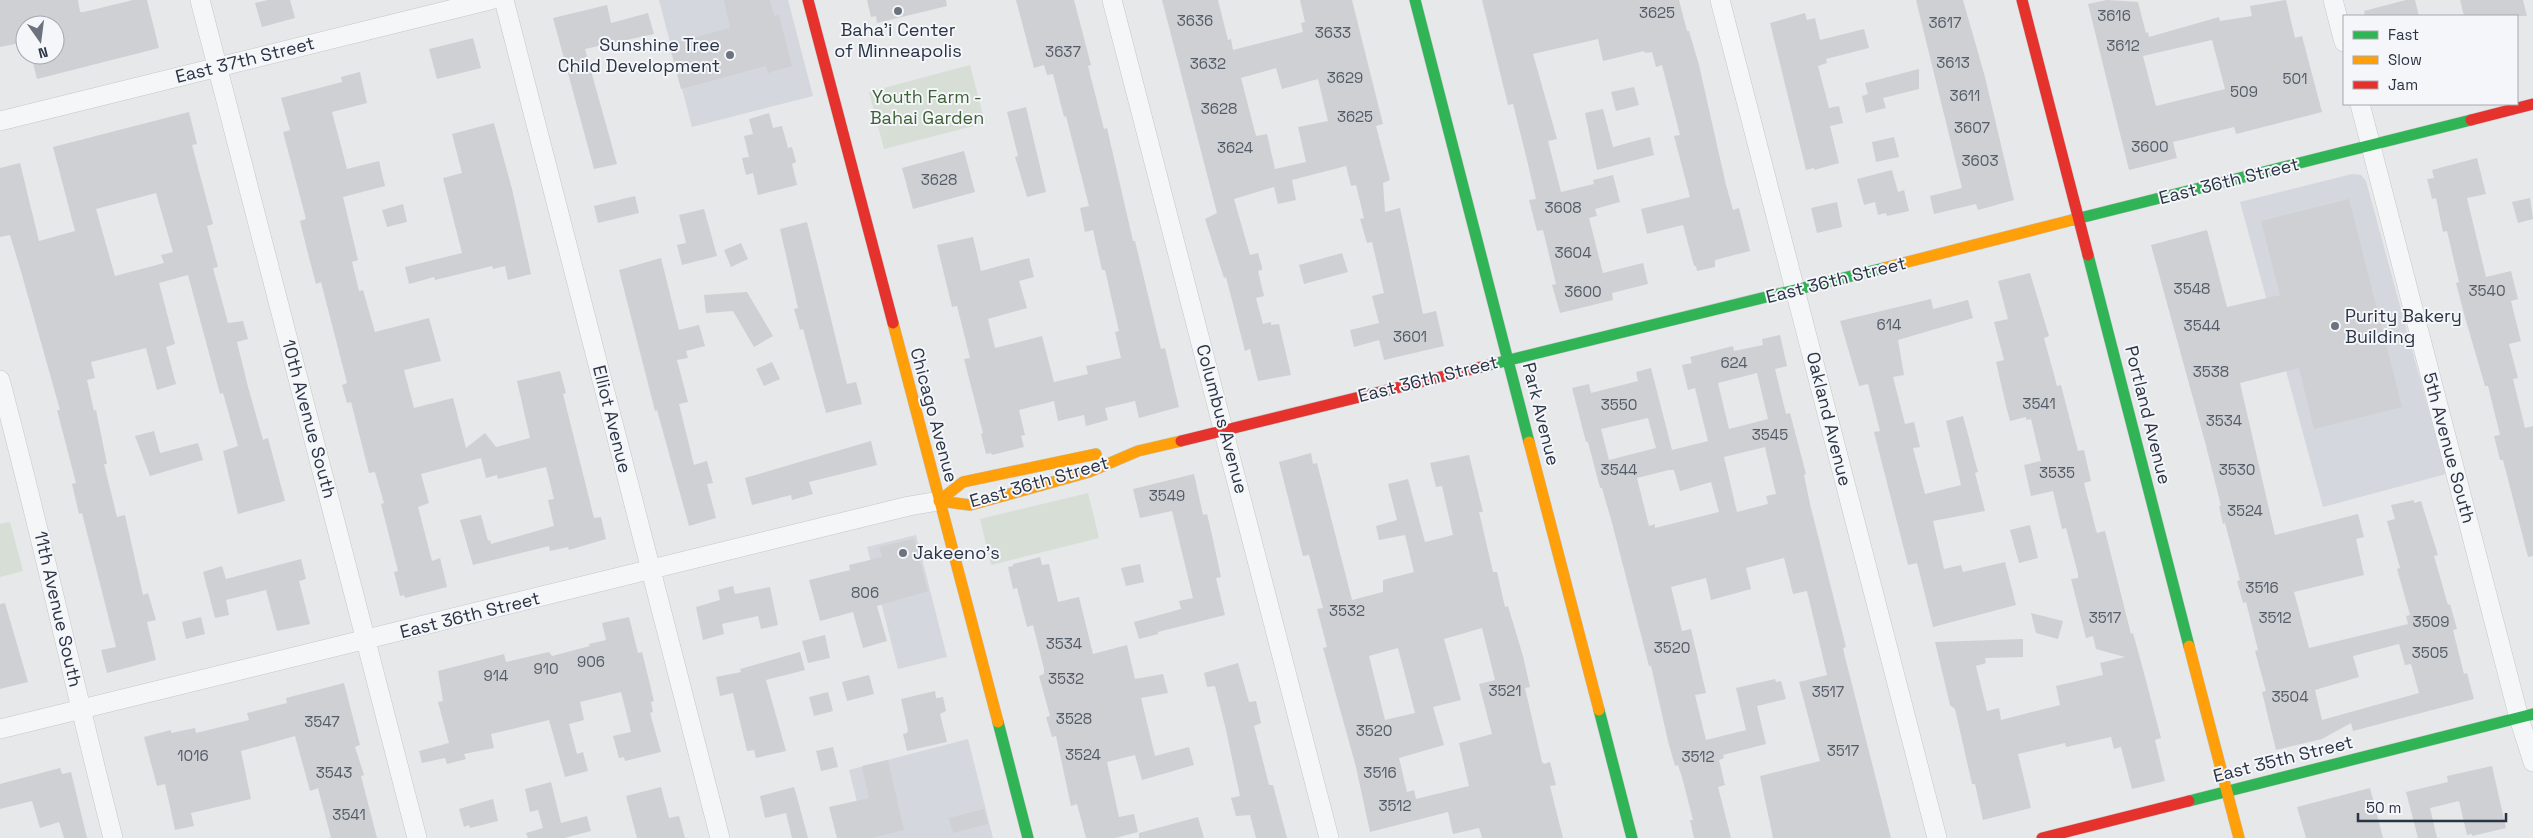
<svg xmlns="http://www.w3.org/2000/svg" width="2533" height="838" font-family="'Space Grotesk',sans-serif">
	<style>
		.built { fill: #d4d7dd }
		.green { fill: #d6ded6 }
		.building { fill: #ced0d3; fill-rule: evenodd }
		.lines { fill: none; stroke-linecap: round; stroke-linejoin: round }
		.street-casing { stroke: #c4c6c8; stroke-width: 20 }
		.fast-casing { stroke: #c4c6c8; stroke-width: 12 }
		.slow-casing { stroke: #c4c6c8; stroke-width: 12 }
		.jam-casing { stroke: #c4c6c8; stroke-width: 12 }
		.street { stroke: #f5f6f7; stroke-width: 19 }
		.fast { stroke: #30b455; stroke-width: 11 }
		.slow { stroke: #ff9f0a; stroke-width: 11 }
		.jam { stroke: #e5322d; stroke-width: 11 }
		.poi-dot { fill: #6c737f; stroke: #f4f6f9; stroke-width: 2 }
		.labels { text-anchor: middle; stroke-width: 4; stroke-linejoin: round; paint-order: stroke }
		.number-label { font-size: 15px; fill: #545c69 }
		.poi-label { font-size: 18px; fill: #2b3445; stroke: #f4f6f9; text-anchor: start }
		.street-label { font-size: 18px; fill: #2b3445; stroke: #f4f6f9 }
		.park-label { font-size: 18px; fill: #3f6138; stroke: #f4f6f9 }
	</style>
	<rect width="100%" height="100%" fill="#e6e8ea"/>
	<path class="built" d="M659 0H788L813 96 692 127Z
		M2352 174 2361 175 2366 181 2446 474 2323 507 2240 202Z
		M916 535 947 657 898 669 867 547Z
		M968 739 993 838H866L849 770Z"/>
	<path class="green" d="M970 65 985 123 884 149 869 92Z
		M1088 493 1099 538 991 565 980 519Z
		M10 522 23 571 0 577V524Z"/>
	<path class="building" d="M0 0H78L80 12H84L133 0H147L159 48 37 79 31 55H55V25H25V42L0 47Z
		M268 0H290L295 18 262 27 255 3Z
		M724 0H770L774 16 779 15 792 66 768 73 766 66 681 89 669 44 730 28Z
		M867 0H946L947 6 877 23 876 16 871 17Z
		M1016 0H1074L1091 65 1088 66 1104 129 1107 128 1133 241H1135L1161 349 1165 348 1179 407 1139 418 1135 401 1105 408 1108 420 1086 426 1084 415 1058 421 1054 401 1019 410 1025 435 1021 436 1024 447 992 455 991 453 986 454 981 434 983 433 964 359 970 358 957 306 952 307 937 245 973 237 981 271 1029 258 1034 277 1019 281 1027 308 988 319 995 348 1042 336 1054 382 1088 374 1086 366 1121 358 1115 332 1119 331 1105 270H1102L1093 230 1085 232 1080 208 1089 206 1066 116 1064 117 1053 74 1047 75 1044 65 1034 68Z
		M1162 0H1218L1228 40 1231 39 1233 50 1303 32 1301 23 1305 22 1300 0H1352L1383 124 1376 126 1390 180 1383 183 1385 212 1400 208 1423 314 1436 311 1444 346 1384 360 1379 340 1354 347 1350 330 1379 323 1372 296 1384 293 1372 242 1367 243 1360 219 1364 218 1356 185 1351 186 1346 166 1292 180 1296 200 1278 204 1274 187 1234 199 1250 255 1258 253 1262 267V270L1258 271 1264 296 1256 298 1263 324 1271 322V325L1279 324 1291 375 1258 381 1250 349 1245 351 1226 277 1224 278 1205 219 1217 213ZM1276 68 1282 89 1318 79 1328 121 1298 127 1306 162 1275 169 1267 134 1256 136 1241 78Z
		M1482 0H1679L1687 31H1689L1699 65 1726 185 1733 210 1739 208 1750 251 1715 260V267L1697 271 1696 266H1694L1683 225 1647 234 1641 209 1690 197 1674 136 1680 135 1662 65 1656 67 1652 52 1645 53 1644 51 1603 61 1598 39 1533 54 1557 139 1548 141 1561 192 1594 184 1593 180 1613 175 1620 202 1595 209 1597 216 1589 218 1603 273 1643 263 1648 284 1612 293 1613 300 1560 313 1552 285 1556 284 1543 230 1537 231 1529 200 1536 199 1527 160 1513 104 1508 105Z
		M1916 0H1963L1985 77 2014 200 1978 210 1976 204 1934 214 1930 196 1962 188Z
		M2107 0 2138 2 2146 33 2148 32 2149 37 2219 17 2220 21 2252 16 2250 6 2286 0 2295 38 2302 36 2322 112 2236 134 2234 127 2173 142 2177 158 2129 170 2088 4ZM2212 40 2225 89 2156 106 2143 56Z
		M2406 0H2415L2419 16H2365L2364 11Z
		M2460 0H2523L2527 16H2464Z
		M607 5 611 23 648 13 654 34 585 49 617 164 594 169 553 18Z
		M1805 13 1807 20 1815 18 1820 40 1864 29 1869 48 1826 59 1827 63 1818 66 1829 108 1839 106 1843 123 1830 126 1839 163 1814 170V168L1806 170 1770 23Z
		M473 38 481 68 437 79 429 49Z
		M1919 69V89L1883 98 1886 108 1866 113 1862 96 1868 94 1865 83Z
		M360 72 367 103 332 112 347 169 379 161 385 186 343 197 358 260 352 262 359 291 363 290 375 332 429 318 441 361 404 370 414 408 453 398 466 448 485 433 496 447 530 438 517 381 560 371 566 393 563 394 594 518 601 517 606 539 569 550 568 547 550 551 549 546 473 565 460 520 481 515 488 541 490 540 491 544 554 526 548 500 554 499 546 467 498 479 497 475 486 478 481 458 421 474 429 503 418 507 432 561 440 558 447 587 405 598 404 595 400 596 394 572 398 571 381 504 384 503 375 472 369 473 351 402 347 403 342 385 347 383 321 282 316 284 306 246 300 221 306 219 283 132 290 130 281 98 342 82 341 77Z
		M1634 87 1639 105 1616 111 1611 92Z
		M1026 107 1046 192 1027 197 1015 157 1018 156 1007 112Z
		M1603 109 1613 147 1650 137 1654 155 1597 170 1585 113Z
		M189 112 197 144 192 145 213 224 207 226 218 267 213 268 228 323 243 321 248 339 237 342 248 387 263 440 268 438 285 501 238 514 223 451 238 446 223 393 220 394 188 275 159 283 175 344 166 347 176 384 157 390 146 348 91 362 95 378 87 380 94 411 96 410 107 464H104L117 517 125 515 143 595 148 593 156 620 147 622 156 660 107 673 101 650 116 647 82 513 79 514 72 484 76 483 57 410H60L22 275 10 235 0 237V168L20 163 39 241 75 231 53 147ZM156 193 173 252 161 255 164 263 115 276 96 209Z
		M769 113 773 128 782 126 788 148 792 147 796 162 792 164 797 185 758 195 753 173 746 175 742 158 749 157 744 136 753 134 749 119Z
		M494 123 512 189 531 274 508 280 505 266 493 269 492 266 435 280 434 277 409 284 405 267 462 253 443 178 462 173 452 134Z
		M1894 137 1899 157 1876 162 1872 142Z
		M964 151 975 192 913 209 902 168Z
		M2477 158 2486 194 2467 198 2486 277 2511 271 2518 299 2511 301 2521 341 2509 344 2518 378 2513 379 2525 428 2533 426V556L2528 557 2503 460H2500L2494 436 2500 435 2488 386H2485L2464 314 2456 283 2459 282 2447 231 2443 232 2436 198 2432 199 2427 179 2434 178 2432 170Z
		M1892 170 1898 192 1904 190 1909 211 1887 216 1886 213 1878 215 1875 202 1864 205 1857 179Z
		M635 196 639 213 598 223 594 206Z
		M2530 198 2533 219 2518 223 2512 202Z
		M2349 199 2402 407 2314 429 2299 368 2240 383 2275 535 2358 514 2364 537 2356 539 2364 575 2294 592 2309 648 2408 624 2406 616 2410 615 2397 569 2400 568 2387 521 2395 519 2391 505 2414 500V503L2421 501 2438 555 2434 556 2448 605 2450 604 2457 629 2453 630 2464 674 2467 673 2474 699 2353 731 2351 723 2322 739 2276 750 2262 692 2266 691 2255 651 2258 650 2246 602 2243 603 2237 581 2240 580 2225 523 2223 524 2219 506H2221L2205 442 2151 245 2207 230 2227 307 2280 295 2261 221ZM2399 644 2405 665 2411 664 2419 693 2322 720 2315 690 2359 677 2353 656Z
		M1837 202 1842 227 1817 233 1811 208Z
		M403 204 407 222 387 227 382 210Z
		M704 209 717 256 682 265 677 245 686 243 679 215Z
		M807 222 847 384 856 382 862 404 826 413 803 329 800 330 794 309 798 308 780 229Z
		M741 243 748 259 731 267 724 250Z
		M1342 253 1348 272 1304 284 1299 265Z
		M661 258 679 330 699 325 705 346 686 351 688 358 677 360 688 402 679 404 694 465 707 461 713 483 707 484 716 518 689 526 657 410 655 411 619 270Z
		M2030 273 2049 336 2044 338 2057 386 2061 385 2078 451 2084 450 2091 481 2084 483 2096 530 2097 533 2105 531 2131 634 2133 633 2144 673 2161 738 2155 740 2165 781 2132 789 2121 747 2114 749 2111 737 2066 747 2065 743 2018 754 2031 808 1983 820 1975 784H1972L1955 709 1950 705 1935 642 2023 639V657L1985 658 1986 663 1976 666 1987 711 1999 708 2001 720 2060 705 2056 686 2103 675 2100 663 2125 657 2096 649 2093 636 2086 638 2071 579 2078 578V574L2066 528 2062 529 2053 491 2031 496 2024 465 2041 461 2031 419 2026 420V417L2010 421 2006 406 1996 362 2004 360 1994 322 2008 319 1998 281Z
		M747 292 773 336 754 347 733 311 706 313 704 295Z
		M1931 299 1933 309 1968 300 1973 318 1898 340 1904 375 1893 377 1905 424 1914 422 1920 447 1913 448 1925 494 1961 485 1946 421 1963 416 1978 472 1975 473 1985 511 1933 521 1944 569 1961 565 1963 572 2005 562 2016 605 1933 627 1917 563 1908 565 1874 432 1880 431 1868 384 1859 386 1840 321Z
		M1780 335 1787 366 1775 369 1786 414 1790 413 1806 474 1804 475 1810 504 1846 647 1843 648 1845 657 1891 838H1773L1760 776 1820 761 1799 682 1827 675 1807 591 1793 594 1784 558 1746 568 1751 589 1711 600 1706 578 1671 587 1682 631 1691 629 1706 693 1695 695 1706 740 1746 730 1736 688 1775 679 1776 682 1781 681 1786 699 1757 706 1766 744 1723 755 1724 758 1719 760 1725 785 1718 787 1731 838H1694L1690 820H1693L1682 777 1678 765 1675 766 1668 741 1651 666H1649L1612 523 1602 488H1600L1588 442H1586L1572 388 1589 384 1591 393 1638 381 1636 372 1651 368 1672 450 1708 441 1695 388 1688 390 1682 365 1692 363 1690 357 1733 346 1734 351 1763 345 1762 339ZM1757 373 1768 419 1729 429 1718 383ZM1648 418 1656 448 1609 460 1601 429ZM1765 447 1776 494 1766 496 1768 504 1737 512 1724 457ZM1669 470H1674L1680 491 1711 482 1719 512 1655 528V524L1649 526 1637 478Z
		M772 362 780 379 764 386 756 369Z
		M154 431 160 453 198 443 203 460 150 476 135 436Z
		M871 441 877 465 809 482 813 494 792 500 791 495 752 505 745 478Z
		M1311 453 1313 464 1317 463 1352 600 1383 592V580L1414 572 1405 535 1379 540 1376 526 1397 520 1388 484 1408 479 1425 542 1453 535 1442 486 1436 487 1430 463 1469 455 1483 512H1479L1493 572H1497L1505 607 1508 606 1523 656 1530 687 1525 688 1542 762 1544 764 1550 762 1556 785 1550 786 1563 838H1482L1479 828 1453 834 1448 812 1370 832 1356 767 1323 648 1327 647 1317 609 1323 608 1309 555 1303 556 1279 462ZM1482 628 1495 680 1479 684 1492 734 1459 743 1469 786 1416 799 1414 790 1407 792 1399 758 1444 745 1433 707 1461 700 1444 639ZM1398 648 1415 713 1385 720 1369 656Z
		M1194 474 1203 515 1207 514 1212 535 1221 577 1216 578 1225 615 1158 632V634L1139 639 1134 622 1181 609 1179 601 1193 598 1172 511 1140 518 1133 489Z
		M2030 525 2038 558 2019 563 2010 530Z
		M914 539 928 591 877 606 887 641 863 648 853 612 820 621 809 580 850 570 849 565 882 557 879 547Z
		M1040 557 1042 565 1049 564 1058 602 1079 597 1093 654 1127 645 1135 679 1163 674 1168 693 1141 698 1155 756 1189 747 1194 765 1142 780 1135 755 1107 762 1119 817 1134 814 1138 832 1115 838H1086L1077 804 1071 806 1056 736 1052 737 1046 717 1050 716 1039 676 1044 674V669L1033 625 1027 627 1017 588 1013 589 1008 567 1013 566V564Z
		M301 559 306 579 299 581 310 624 277 631 266 590 226 600 229 615 215 618 203 572 222 566 226 579Z
		M1140 564 1144 582 1126 586 1121 568Z
		M733 586 735 594 770 587 778 625 761 629 758 616 722 624 724 634 703 640 696 607 720 600 718 590Z
		M5 603 28 682 0 689V604Z
		M2031 613 2063 621 2058 639 2036 633Z
		M201 617 205 634 186 639 182 622Z
		M629 617 638 653 642 652 654 701 651 702 653 712 650 713 661 752 625 761 624 757 619 758 613 736 631 732 621 692 580 702 584 720 569 724 577 754 583 752 588 771 565 777 549 720 491 734 494 748 464 754 466 759 447 764 445 758 422 763 419 751 449 743 438 702 443 701 438 671 504 654 506 662 549 652 552 656 590 646 589 644 606 640 602 623Z
		M825 635 830 658 808 663 802 641Z
		M800 652 805 670 766 680 786 751 756 758 754 750 747 751 733 693 720 696 716 677 741 672 740 669Z
		M1238 663 1249 702 1256 701 1261 723 1254 726 1269 785H1273L1287 838H1256L1250 815 1236 816 1231 798 1240 796 1226 730 1215 686 1207 687 1204 673Z
		M869 675 874 694 847 701 842 682Z
		M344 683 360 745 355 747 364 775 361 776 377 838H331L318 788 310 791 295 736 241 751 251 799 191 813 194 826 175 830 165 784 157 786 144 737 171 730V733L195 728 196 733 249 720 247 713 287 703 286 698Z
		M935 691 936 698 943 697 946 711 940 714 947 742 907 751 903 734 907 733 908 730 901 699Z
		M828 692 833 711 814 716 809 697Z
		M833 747 838 767 821 771 816 751Z
		M888 760 904 830 871 838H837L829 807 869 798 862 766Z
		M2492 766 2506 828 2472 836V834L2467 835 2459 801 2430 808 2437 838H2418L2406 792 2448 782 2447 776Z
		M60 768 62 774 71 772 87 838H64L59 822 40 828 32 801 0 809V784Z
		M551 782 561 823 587 816 591 831 564 838H528L526 833 543 828 538 810 530 812 525 789Z
		M661 787 669 818 679 816 685 838H637L626 796Z
		M794 787 797 797 808 838H792L786 813 765 818 760 796Z
		M2370 788 2383 838H2306L2297 807Z
		M493 799 498 821 470 828 469 825 464 827 459 809Z
		M984 809 988 824 953 833 949 818Z
		M1198 817 1204 838H1139V833Z"/>
	<g class="lines">
		<defs>
			<path id="street" d="M200 0 417 838
				M504 0 720 838
				M1112 0 1329 838
				M1720 0 1937 838
				M2333 0 2344 42
				M2360 104 2519 718 2533 762
				M0 121 490 0
				M0 380C41 532 74 686 113 838
				M0 729 909 506 939 501"/>
			<path id="fast" d="M1415 0 1529 442
				M2072 220 2471 120
				M2088 255 2189 646
				M1481 367 1884 268
				M1599 710 1632 838
				M998 722 1028 838
				M2189 801 2533 714"/>
			<path id="slow" d="M1884 268 2072 220
				M893 323 998 722
				M1529 442 1599 710
				M939 501 970 505 1089 472 1138 451 1181 441
				M939 501 963 482 1096 454
				M2189 646 2239 838"/>
			<path id="jam" d="M808 0 893 323
				M2022 0 2088 255
				M2471 120 2533 104
				M1181 441 1481 367
				M2042 838 2189 801"/>
		</defs>
		<use href="#street" class="street-casing"/>
		<use href="#fast" class="fast-casing"/>
		<use href="#slow" class="slow-casing"/>
		<use href="#jam" class="jam-casing"/>
		<use href="#street" class="street"/>
		<use href="#fast" class="fast"/>
		<use href="#slow" class="slow"/>
		<use href="#jam" class="jam"/>
	</g>
	<g class="poi-dot">
		<circle cx="898" cy="11" r="5"/>
		<circle cx="730" cy="55" r="5"/>
		<circle cx="2335" cy="326" r="5"/>
		<circle cx="903" cy="553" r="5"/>
	</g>
	<g class="labels">
		<g class="number-label">
			<text x="1657" y="18">3625</text>
			<text x="2114" y="21">3616</text>
			<text x="1195" y="26">3636</text>
			<text x="1945" y="28">3617</text>
			<text x="1333" y="38">3633</text>
			<text x="2123" y="51">3612</text>
			<text x="1063" y="57">3637</text>
			<text x="1953" y="68">3613</text>
			<text x="1208" y="69">3632</text>
			<text x="1345" y="83">3629</text>
			<text x="2295" y="84">501</text>
			<text x="2244" y="97">509</text>
			<text x="1965" y="101">3611</text>
			<text x="1219" y="114">3628</text>
			<text x="1355" y="122">3625</text>
			<text x="1972" y="133">3607</text>
			<text x="2150" y="152">3600</text>
			<text x="1235" y="153">3624</text>
			<text x="1980" y="166">3603</text>
			<text x="939" y="185">3628</text>
			<text x="1563" y="213">3608</text>
			<text x="1573" y="258">3604</text>
			<text x="2192" y="294">3548</text>
			<text x="2487" y="296">3540</text>
			<text x="1583" y="297">3600</text>
			<text x="1889" y="330">614</text>
			<text x="2202" y="331">3544</text>
			<text x="1410" y="342">3601</text>
			<text x="1734" y="368">624</text>
			<text x="2211" y="377">3538</text>
			<text x="2039" y="409">3541</text>
			<text x="1619" y="410">3550</text>
			<text x="2224" y="426">3534</text>
			<text x="1770" y="440">3545</text>
			<text x="1619" y="475">3544</text>
			<text x="2237" y="475">3530</text>
			<text x="2057" y="478">3535</text>
			<text x="1167" y="501">3549</text>
			<text x="2245" y="516">3524</text>
			<text x="2262" y="593">3516</text>
			<text x="865" y="598">806</text>
			<text x="1347" y="616">3532</text>
			<text x="2105" y="623">3517</text>
			<text x="2275" y="623">3512</text>
			<text x="2431" y="627">3509</text>
			<text x="1064" y="649">3534</text>
			<text x="1672" y="653">3520</text>
			<text x="2430" y="658">3505</text>
			<text x="591" y="667">906</text>
			<text x="546" y="674">910</text>
			<text x="496" y="681">914</text>
			<text x="1066" y="684">3532</text>
			<text x="1505" y="696">3521</text>
			<text x="1828" y="697">3517</text>
			<text x="2290" y="702">3504</text>
			<text x="1074" y="724">3528</text>
			<text x="322" y="727">3547</text>
			<text x="1374" y="736">3520</text>
			<text x="1843" y="756">3517</text>
			<text x="1083" y="760">3524</text>
			<text x="193" y="761">1016</text>
			<text x="1698" y="762">3512</text>
			<text x="334" y="778">3543</text>
			<text x="1380" y="778">3516</text>
			<text x="1395" y="811">3512</text>
			<text x="349" y="820">3541</text>
		</g>
		<g class="poi-label">
			<text x="898" y="36" text-anchor="middle">Baha'i Center<tspan x="898" dy="21">of Minneapolis</tspan></text>
			<text x="720" y="51" text-anchor="end">Sunshine Tree<tspan x="720" dy="21">Child Development</tspan></text>
			<text x="2345" y="322">Purity Bakery<tspan x="2345" dy="21">Building</tspan></text>
			<text x="913" y="559">Jakeeno's</text>
		</g>
		<g class="street-label">
			<text transform="translate(245 60) rotate(-14)" y="6">East 37th Street</text>
			<text transform="translate(2229 181) rotate(-14)" y="6">East 36th Street</text>
			<text transform="translate(1836 280) rotate(-14)" y="6">East 36th Street</text>
			<text transform="translate(1428 379) rotate(-14)" y="6">East 36th Street</text>
			<text transform="translate(1541 414) rotate(76)" y="6">Park Avenue</text>
			<text transform="translate(934 415) rotate(75)" y="6">Chicago Avenue</text>
			<text transform="translate(2148 415) rotate(76)" y="6">Portland Avenue</text>
			<text transform="translate(309 419) rotate(75)" y="6">10th Avenue South</text>
			<text transform="translate(612 419) rotate(76)" y="6">Elliot Avenue</text>
			<text transform="translate(1222 419) rotate(75)" y="6">Columbus Avenue</text>
			<text transform="translate(1829 419) rotate(76)" y="6">Oakland Avenue</text>
			<text transform="translate(2449 448) rotate(75)" y="6">5th Avenue South</text>
			<text transform="translate(1039 482) rotate(-16)" y="6">East 36th Street</text>
			<text transform="translate(58 609) rotate(77)" y="6">11th Avenue South</text>
			<text transform="translate(470 615) rotate(-14)" y="6">East 36th Street</text>
			<text transform="translate(2283 759) rotate(-14)" y="6">East 35th Street</text>
		</g>
		<g class="park-label">
			<text x="927" y="103">Youth Farm -<tspan x="927" dy="21">Bahai Garden</tspan></text>
		</g>
	</g>
	<rect x="2343" y="15" width="175" height="90" fill="#f4f6f9" stroke="#a4a8b1"/>
	<rect x="2353" y="31" width="25" height="8" fill="#30b455" stroke="#a4a8b1"/>
	<text x="2388" y="40" font-size="15" fill="#2b3445">Fast</text>
	<rect x="2353" y="56" width="25" height="8" fill="#ff9f0a" stroke="#a4a8b1"/>
	<text x="2388" y="65" font-size="15" fill="#2b3445">Slow</text>
	<rect x="2353" y="81" width="25" height="8" fill="#e5322d" stroke="#a4a8b1"/>
	<text x="2388" y="90" font-size="15" fill="#2b3445">Jam</text>
	<g transform="translate(40 40) rotate(166)"><circle r="24" fill="#f4f6f9" stroke="#a4a8b1"/>
	<path d="M0-4L9 19L0 12L-9 19Z" fill="#6c737f"/>
	<text y="-8" font-size="14" font-weight="bold" text-anchor="middle" fill="#2b3445">N</text>
	</g>
	<path d="M2358 813v8h148v-8" fill="none" stroke="#2b3445" stroke-width="2.5"/>
	<text x="2366" y="813" font-size="15" fill="#2b3445" stroke="#f4f6f9" stroke-width="4" paint-order="stroke">50 m</text>
</svg>
